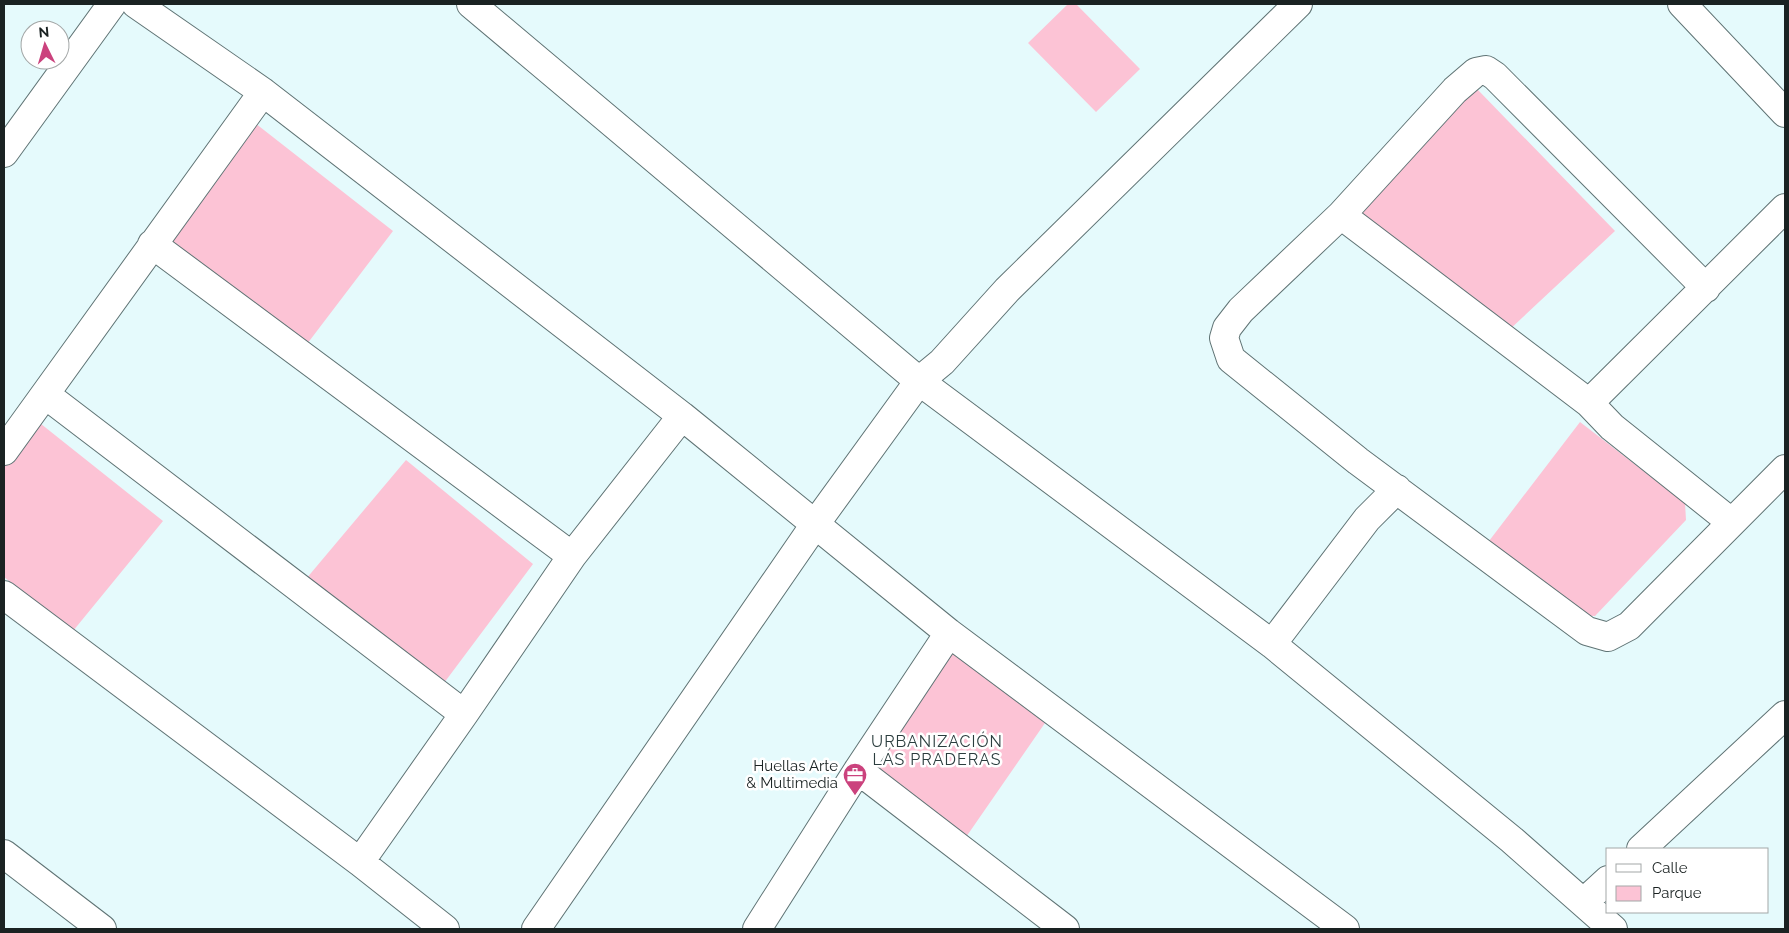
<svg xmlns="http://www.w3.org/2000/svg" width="1789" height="933" font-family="Raleway,sans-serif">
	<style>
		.park { fill: #fcc3d5 }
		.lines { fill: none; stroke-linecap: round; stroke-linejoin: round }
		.minor-casing { stroke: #5f7374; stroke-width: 30 }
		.major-casing { stroke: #5f7374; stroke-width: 30 }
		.minor { stroke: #fff; stroke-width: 28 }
		.major { stroke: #fff; stroke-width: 28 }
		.labels { text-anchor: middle; stroke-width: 5; stroke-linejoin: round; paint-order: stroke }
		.poi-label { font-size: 15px; fill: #1a2222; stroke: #fff; text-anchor: end }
		.neighbourhood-label { font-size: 16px; letter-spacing: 1px; fill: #2b3d3e; stroke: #fff }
	</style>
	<rect width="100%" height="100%" fill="#e5fafc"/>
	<path class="park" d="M1068 4H1076L1140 69 1096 112 1028 43Z
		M1469 90H1478L1615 231 1508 331 1357 217Z
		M251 120 393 231 304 348 166 237Z
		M31 416 163 521 73 631 4 577V453Z
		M1580 422 1685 503 1686 520 1595 616 1573 615 1489 541Z
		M406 460 533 564 444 683 306 579Z
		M954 653 1045 723 964 840 874 771V760L945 654Z"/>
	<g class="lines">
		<defs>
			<path id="minor" d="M136 4 263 92 682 416 949 633 1345 929
				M471 4 919 381 1272 644 1512 840 1613 929
				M1682 4 1785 113
				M4 153 112 4
				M1341 215 1589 403 1612 427 1731 522
				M152 244 572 556
				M1706 288 1495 76 1486 70 1476 72 1455 90 1341 215 1241 310 1227 328 1224 338 1231 359 1358 461 1587 631 1608 637 1629 626 1785 469
				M46 395 464 714
				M1589 403 1785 208
				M4 451 263 92
				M4 595 360 862 445 929
				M1272 644 1367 519 1397 489
				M858 770 1065 929
				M1641 849 1785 715
				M360 862 464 714 572 556 682 416
				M1584 902 1608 880
				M536 929 816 523 919 381 942 362 1007 290 1298 4
				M757 929 858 770 949 633"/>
			<path id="major" d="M4 854 102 929"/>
		</defs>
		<use href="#minor" class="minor-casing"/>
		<use href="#major" class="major-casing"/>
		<use href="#minor" class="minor"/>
		<use href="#major" class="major"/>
	</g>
	<defs>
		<symbol id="office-pin" viewBox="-11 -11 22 30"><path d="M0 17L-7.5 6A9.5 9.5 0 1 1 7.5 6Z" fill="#cb427d" stroke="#fff"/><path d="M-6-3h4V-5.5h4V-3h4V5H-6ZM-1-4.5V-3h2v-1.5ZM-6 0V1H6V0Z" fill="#fff"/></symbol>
	</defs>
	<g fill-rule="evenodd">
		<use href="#office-pin" x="841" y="761" width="28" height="38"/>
	</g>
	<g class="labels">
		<g class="poi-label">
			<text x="838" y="771">Huellas Arte<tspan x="838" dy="17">&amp; Multimedia</tspan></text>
		</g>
		<g class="neighbourhood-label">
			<text x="937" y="747">URBANIZACIÓN<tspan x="937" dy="18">LAS PRADERAS</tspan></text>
		</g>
	</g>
	<rect width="1789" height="933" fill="none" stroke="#1a2222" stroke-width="10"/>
	<rect x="1606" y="848" width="162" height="65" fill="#ffffff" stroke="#a3a7a7"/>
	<rect x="1616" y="864" width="25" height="8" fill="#ffffff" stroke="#a3a7a7"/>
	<text x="1652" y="873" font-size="15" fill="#1a2222">Calle</text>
	<rect x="1616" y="886" width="25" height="15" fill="#fcc3d5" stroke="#a3a7a7"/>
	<text x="1652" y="898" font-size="15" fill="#1a2222">Parque</text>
	<g transform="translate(45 45) rotate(355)"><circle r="24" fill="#ffffff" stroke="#a3a7a7"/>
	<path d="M0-4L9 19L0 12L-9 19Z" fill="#cb427d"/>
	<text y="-8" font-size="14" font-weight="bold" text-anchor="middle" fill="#1a2222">N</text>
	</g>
</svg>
